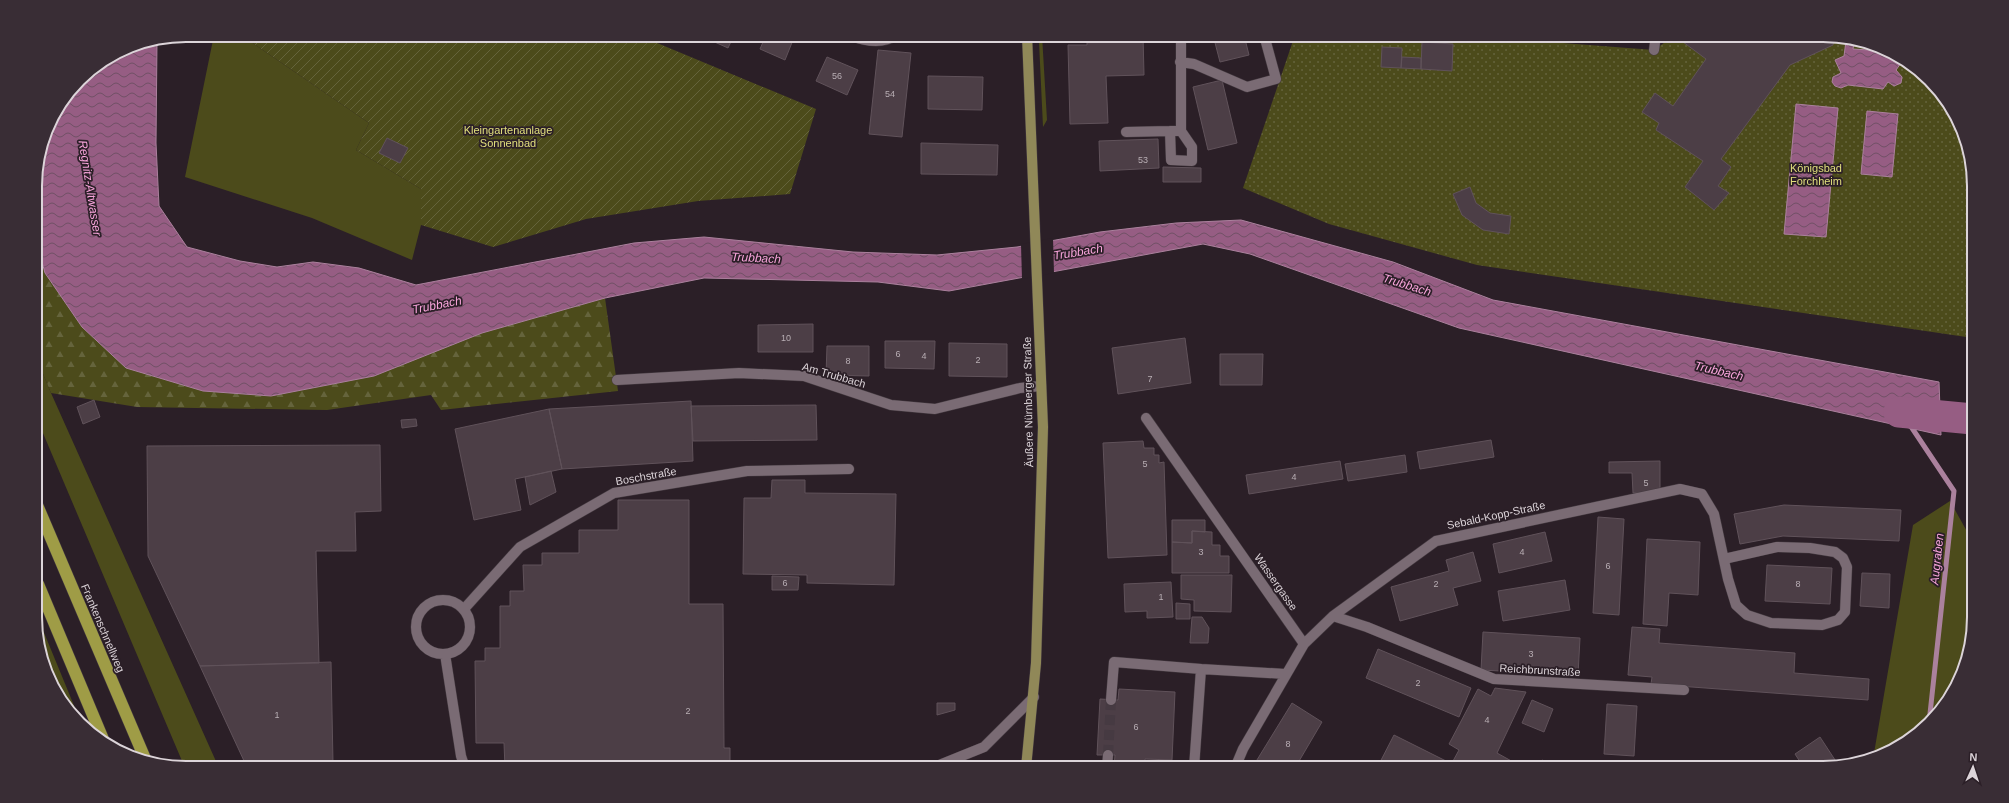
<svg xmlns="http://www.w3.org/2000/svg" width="2009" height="803" font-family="Helvetica,sans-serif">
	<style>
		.grass { fill: #4c4b1b }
		.forest { fill: url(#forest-firs) }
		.park { fill: url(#park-dots) }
		.garden { fill: url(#garden-furrows) }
		.water { fill: url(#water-waves); stroke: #ab819d }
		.pier { fill: #2b1f27 }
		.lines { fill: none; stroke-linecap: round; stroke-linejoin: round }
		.stream { stroke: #ab819d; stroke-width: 5 }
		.river { stroke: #965d83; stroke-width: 31 }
		.building { fill: #4c3e46; stroke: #60525a }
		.minor-tunnel { stroke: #463a42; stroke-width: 10; stroke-dasharray: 10 5; stroke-linecap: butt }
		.minor-casing { stroke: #443a40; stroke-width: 11 }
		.major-casing { stroke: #443a40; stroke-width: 11 }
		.highway-casing { stroke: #443a40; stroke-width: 13 }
		.minor { stroke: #7a6b74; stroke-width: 10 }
		.major { stroke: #908858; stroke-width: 10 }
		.highway { stroke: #9f9c46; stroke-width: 12 }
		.labels { text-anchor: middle; stroke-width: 3.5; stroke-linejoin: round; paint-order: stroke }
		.number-label { font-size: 9px; fill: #b8aeb4 }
		.park-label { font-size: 11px; fill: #e1df7d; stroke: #2b1f27 }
		.street-label { font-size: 11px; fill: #dcd4d9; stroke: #2b1f27 }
		.water-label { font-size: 12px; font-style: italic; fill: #f9a5dc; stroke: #2b1f27 }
		.rim { fill: none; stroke: #dcd4d9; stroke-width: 2 }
	</style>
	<defs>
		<pattern id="forest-firs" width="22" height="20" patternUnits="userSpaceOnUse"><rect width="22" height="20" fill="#4c4b1b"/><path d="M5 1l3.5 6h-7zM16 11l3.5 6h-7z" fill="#65643c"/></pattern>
		<pattern id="park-dots" width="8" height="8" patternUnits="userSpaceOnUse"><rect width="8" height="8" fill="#4c4b1b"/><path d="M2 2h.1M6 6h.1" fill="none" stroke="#65643c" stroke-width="1.8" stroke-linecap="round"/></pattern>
		<pattern id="garden-furrows" width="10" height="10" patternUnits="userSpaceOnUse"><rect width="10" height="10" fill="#4c4b1b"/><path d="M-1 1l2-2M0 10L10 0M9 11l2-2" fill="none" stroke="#65643c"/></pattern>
		<pattern id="water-waves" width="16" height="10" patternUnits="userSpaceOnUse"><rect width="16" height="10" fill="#965d83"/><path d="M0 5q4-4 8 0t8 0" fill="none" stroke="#705065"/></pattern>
	</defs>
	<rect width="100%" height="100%" fill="#2b1f27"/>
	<path class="grass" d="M214 35H241L369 123 356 150 421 189V225L412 260 312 218 185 177Z
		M1042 35 1047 120 1043 127 1039 42Z
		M36 357 51 393 219 768H185L37 419Z
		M1950 501 1974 544V578L1964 669 1943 709 1915 737 1873 759 1913 525Z
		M38 618 82 725C63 708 41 672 38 646 37 637 38 627 38 618Z"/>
	<path class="forest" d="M36 240 45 273 82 327 126 368 203 391 271 396 374 376 482 333 605 298 618 391 441 410 431 395 327 410 137 407 51 393 36 357Z"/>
	<path class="park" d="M1295 35H1458L1654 50 1675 35H1823L1872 43 1915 66 1943 94 1962 128 1973 166V338L1477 265 1329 224 1243 188Z"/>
	<path class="garden" d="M241 35H638L816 109 790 194 698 201 586 219 493 247 421 225V189L356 150 369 123Z"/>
	<path class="water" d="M1844 38 1872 43 1854 42 1853 49 1885 51 1901 63 1896 70 1902 77 1901 83 1894 86 1888 82 1883 89 1848 85 1841 88 1835 86 1832 82 1833 77 1841 73 1835 60 1844 56 1846 41Z
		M157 41 156 143 159 206 187 247 240 261 277 267 313 262 359 268 416 285 634 243 704 237 853 252 937 255 1017 247 1100 232 1176 223 1241 220 1393 262 1493 300 1939 382 1941 435 1459 328 1250 254 1203 244 949 291 878 282 704 278 605 298 482 333 374 376 271 396 203 391 126 368 82 327 45 273 36 240 35 176 51 119 86 73 128 46Z
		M1796 104 1838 108 1826 237 1784 234Z
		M1867 111 1898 114 1892 177 1861 174Z"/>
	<path class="pier" d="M1053 238 1054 273 1022 279 1021 244Z"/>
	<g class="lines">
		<path class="stream" d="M1910 425 1954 491 1929 723"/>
		<path class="river" d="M1899 412 1973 419"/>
	</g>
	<path class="building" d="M699 35H734L728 48Z
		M766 35H795L785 60 760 49Z
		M937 35H985V39L937 37Z
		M1087 35H1143L1144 75 1106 76 1108 123 1070 124 1068 45H1087Z
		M1213 35H1244L1249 55 1220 62Z
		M1676 35H1823L1834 37 1833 45 1790 65 1721 159 1731 167 1718 186 1729 193 1714 210 1685 187 1703 161 1656 130 1659 123 1642 112 1655 93 1673 106 1706 59 1675 36Z
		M1422 42 1453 44 1452 71 1421 69Z
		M1382 47 1402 48 1401 68 1381 67Z
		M878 50 911 53 902 137 869 134Z
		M827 57 858 70 847 95 816 81Z
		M1402 57 1421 58V69L1401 68Z
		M928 76 983 77 982 110 928 109Z
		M1222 80 1237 143 1208 150 1193 87Z
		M387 138 408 148 400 163 379 153Z
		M1158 139 1159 168 1100 171 1099 141Z
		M921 143 998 145 997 175 921 174Z
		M1163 167 1201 168V182H1163Z
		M1470 187 1476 203 1490 213 1511 216 1509 234 1483 230 1462 215 1453 194Z
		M813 324V352H758V325Z
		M1185 338 1191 383 1118 394 1112 348Z
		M885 341H935L934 369 885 368Z
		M949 343 1007 344V377L949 376Z
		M827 346H869V376L826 375Z
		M1220 354H1263L1262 385H1220Z
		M94 400 100 417 83 424 77 407Z
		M691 401 693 461 562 469 549 409Z
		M816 405 817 440 693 441 691 406Z
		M549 409 562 469 515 479 521 510 474 520 455 429Z
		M416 419 417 426 402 428 401 420Z
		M1491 440 1494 457 1420 469 1417 452Z
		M1143 441 1144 448H1154V455H1159V463L1164 462 1167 555 1108 558 1103 443Z
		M380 445 381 511 355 512 356 551H316L319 663 200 666 148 556 147 446Z
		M1405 455 1407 472 1348 481 1345 464Z
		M1340 461 1343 479 1249 494 1246 475Z
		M1660 461V493H1633L1632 473H1609V462Z
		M551 471 556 492 530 505 525 477Z
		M772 480H805V493L896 494 894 585 807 583V575L743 574 744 498H771Z
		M618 500H689V604H723L724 748H730V768H505L504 743H476L475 661H485V648H500V606H510V591H524L523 565H542V553H579V530H618Z
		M1784 505 1901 510 1899 541 1783 536 1740 544 1734 514Z
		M1598 517 1624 519 1619 615 1593 613Z
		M1172 520H1205V532L1192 531V543L1172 542Z
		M1192 531 1212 532V545H1220V556H1229V573H1172V542L1192 543Z
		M1545 532 1552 561 1499 573 1493 544Z
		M1647 539 1700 542 1698 595 1669 593 1667 626 1643 624Z
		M1473 552 1481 581 1453 588 1458 605 1400 621 1391 587 1449 571 1446 560Z
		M1767 565 1832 568 1830 604 1765 601Z
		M1862 573 1890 574 1889 608 1860 606Z
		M1181 575H1232L1231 612 1194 611V600L1181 599Z
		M772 576 799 577 798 590H772Z
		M1565 580 1570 610 1503 621 1498 591Z
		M1171 582 1173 617 1147 618V611L1125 612 1124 584Z
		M1176 603 1190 604V619H1176Z
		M1192 617H1202L1209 628 1208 643H1190Z
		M1632 627 1660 629 1659 643 1795 653 1794 673 1869 679 1868 700 1651 684 1652 677 1628 675Z
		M1483 632 1580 638 1578 675 1481 670Z
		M1378 649 1471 688 1459 717 1366 678Z
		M331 662 333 763H245L200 666Z
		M1495 688 1526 692 1497 753 1524 768H1466L1453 761 1459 750 1449 744 1478 689 1491 696Z
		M1119 689 1175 692 1172 760 1145 759 1144 768 1114 767 1115 755H1097L1100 699 1118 700Z
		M1532 700 1553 709 1544 732 1522 723Z
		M937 703H955V710L937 715Z
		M1292 703 1322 722 1295 768 1288 766 1287 768H1252Z
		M1607 704 1637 706 1634 756 1604 754Z
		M1394 735 1460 768H1377Z
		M1820 737 1839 766 1804 768 1795 754Z
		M1542 760 1558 767V768H1538Z
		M1651 762 1669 768H1650Z"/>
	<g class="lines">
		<path class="minor-tunnel" d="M1108 755 1111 700"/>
		<defs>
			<path id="minor" d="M849 35C864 41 882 45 896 35
				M1181 35V131L1192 147V161L1171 160 1170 131H1181
				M1654 50 1656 35
				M1180 62 1194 64 1247 87 1276 79 1264 35
				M1126 132 1170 131
				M617 380 739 373 804 376 891 405 935 409 1020 388 1041 386
				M1146 418 1304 644 1243 749 1235 768
				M416 627a27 27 0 1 1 54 0a27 27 0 1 1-54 0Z
				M464 609 520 547 614 493 747 471 849 469
				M1333 616 1367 627 1494 679 1684 690
				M1304 644 1333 616 1436 541 1680 489 1702 494 1714 514 1728 579 1736 605 1747 615 1771 623 1822 625 1838 620 1845 612 1847 567 1843 558 1835 552 1810 548 1777 547 1724 559
				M445 654 461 756 465 768
				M1111 700 1114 662 1201 669
				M932 768 984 747 1034 697
				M1107 768 1108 755
				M1194 768 1201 669 1285 674"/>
			<path id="major" d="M1026 768 1036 663 1043 427 1027 35"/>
			<path id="highway" d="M37 505 146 761
				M38 584 105 744"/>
		</defs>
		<use href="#minor" class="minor-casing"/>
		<use href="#major" class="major-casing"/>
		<use href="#highway" class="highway-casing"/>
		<use href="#minor" class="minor"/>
		<use href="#major" class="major"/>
		<use href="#highway" class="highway"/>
	</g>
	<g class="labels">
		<g class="number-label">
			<text x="837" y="79">56</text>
			<text x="890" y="97">54</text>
			<text x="1143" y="163">53</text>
			<text x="786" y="341">10</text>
			<text x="898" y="357">6</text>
			<text x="924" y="359">4</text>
			<text x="978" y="363">2</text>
			<text x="848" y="364">8</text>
			<text x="1150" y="382">7</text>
			<text x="1145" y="467">5</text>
			<text x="1294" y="480">4</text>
			<text x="1646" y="486">5</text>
			<text x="1201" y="555">3</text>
			<text x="1522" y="555">4</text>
			<text x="1608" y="569">6</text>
			<text x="785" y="586">6</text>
			<text x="1436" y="587">2</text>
			<text x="1798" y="587">8</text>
			<text x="1161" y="600">1</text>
			<text x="1531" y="657">3</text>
			<text x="1418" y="686">2</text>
			<text x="688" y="714">2</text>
			<text x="277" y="718">1</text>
			<text x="1487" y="723">4</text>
			<text x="1136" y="730">6</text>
			<text x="1288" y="747">8</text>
		</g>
		<g class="park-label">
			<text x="508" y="134">Kleingartenanlage<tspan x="508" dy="13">Sonnenbad</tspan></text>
			<text x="1816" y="172">Königsbad<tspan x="1816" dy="13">Forchheim</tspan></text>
		</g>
		<g class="street-label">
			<text transform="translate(834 375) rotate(16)" y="4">Am Trubbach</text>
			<text transform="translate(1028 402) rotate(-91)" y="4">Äußere Nürnberger Straße</text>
			<text transform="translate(646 476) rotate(-10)" y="4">Boschstraße</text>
			<text transform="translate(1496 515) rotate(-12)" y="4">Sebald-Kopp-Straße</text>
			<text transform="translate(1276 582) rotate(55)" y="4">Wassergasse</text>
			<text transform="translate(103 628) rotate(67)" y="4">Frankenschnellweg</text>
			<text transform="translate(1540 670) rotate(3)" y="4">Reichbrunstraße</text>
		</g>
		<g class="water-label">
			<text transform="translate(90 188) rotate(81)" y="4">Regnitz-Altwasser</text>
			<text transform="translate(1078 252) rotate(-9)" y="4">Trubbach</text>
			<text transform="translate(756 258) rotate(3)" y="4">Trubbach</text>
			<text transform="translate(1407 285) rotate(17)" y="4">Trubbach</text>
			<text transform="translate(437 305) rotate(-11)" y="4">Trubbach</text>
			<text transform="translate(1719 371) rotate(13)" y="4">Trubbach</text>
			<text transform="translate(1937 559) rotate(-84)" y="4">Augraben</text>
		</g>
	</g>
	<path d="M0 0H2009V803H0ZM186 42H1823A144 144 0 0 1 1967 186V617A144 144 0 0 1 1823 761H186A144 144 0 0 1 42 617V186A144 144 0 0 1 186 42Z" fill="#392d35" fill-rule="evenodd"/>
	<path class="rim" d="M186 42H1823A144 144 0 0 1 1967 186V617A144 144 0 0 1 1823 761H186A144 144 0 0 1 42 617V186A144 144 0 0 1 186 42Z"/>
	<g transform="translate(1973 767) rotate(3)" stroke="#2b1f27" stroke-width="3" paint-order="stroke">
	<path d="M0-3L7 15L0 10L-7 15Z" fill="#dcd4d9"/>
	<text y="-6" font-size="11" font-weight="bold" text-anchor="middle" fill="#dcd4d9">N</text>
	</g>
</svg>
